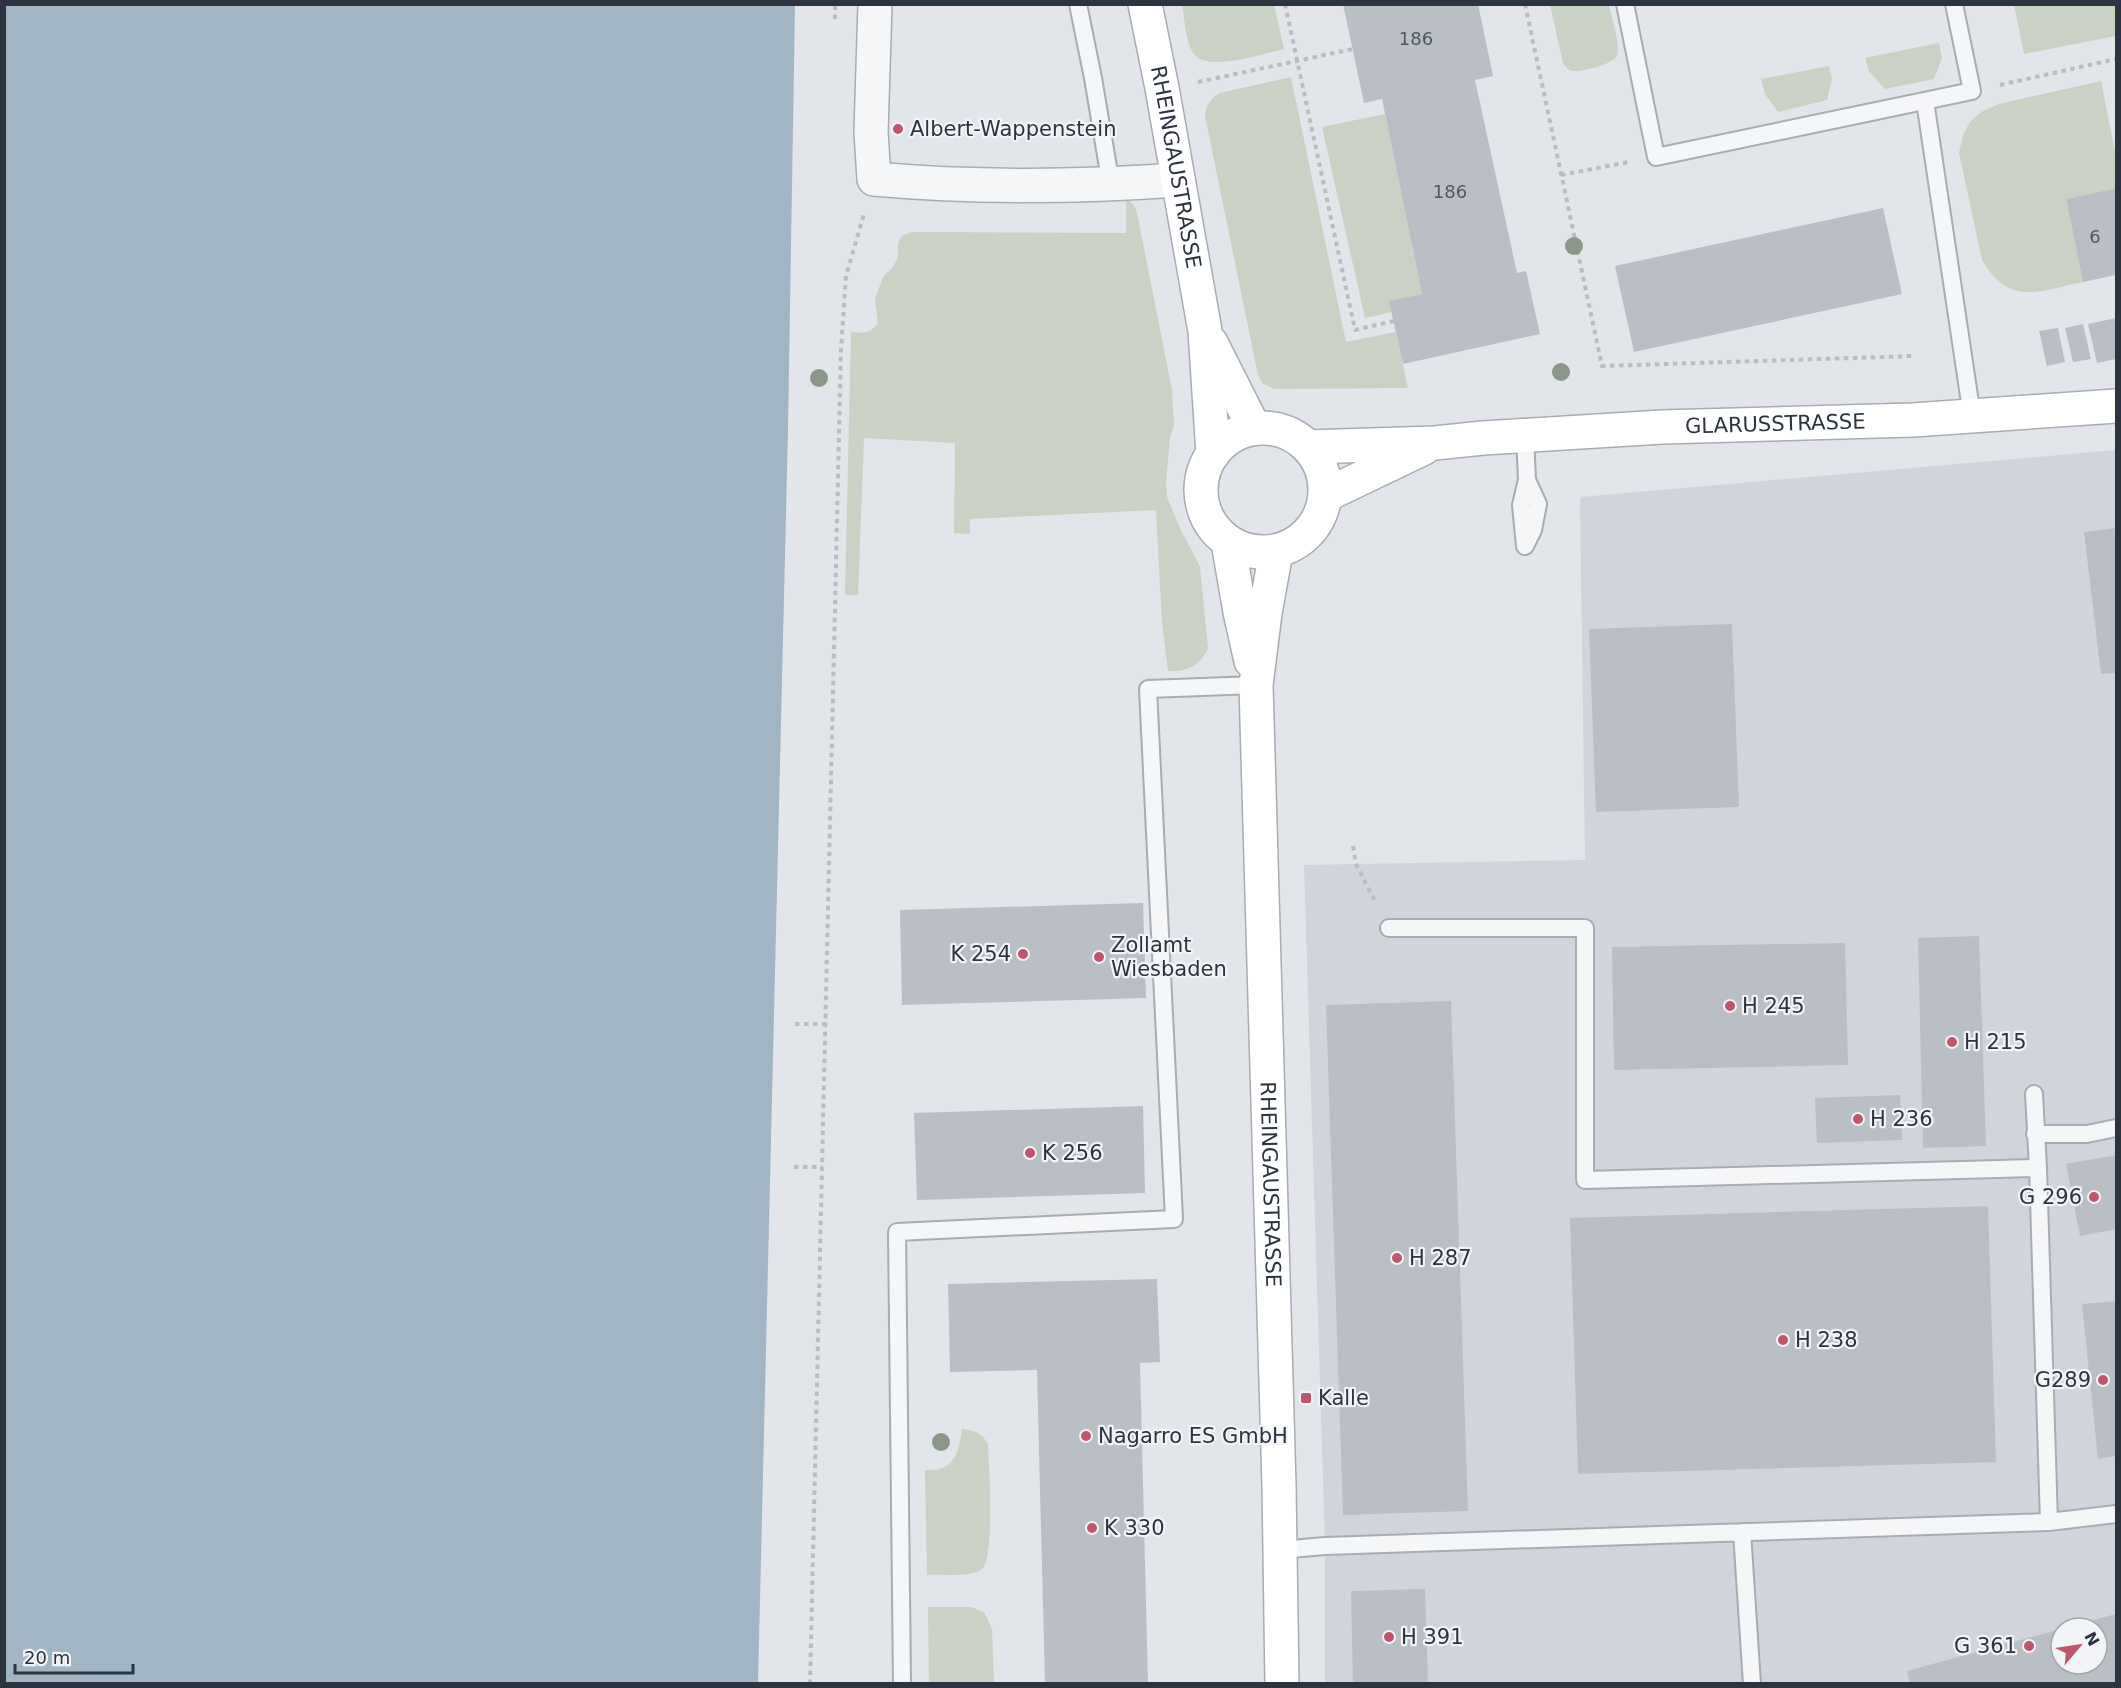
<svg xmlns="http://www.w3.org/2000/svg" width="2121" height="1688" font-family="'DejaVu Sans',sans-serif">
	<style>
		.built { fill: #d1d5db; fill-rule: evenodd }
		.green { fill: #c9d2c4 }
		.water { fill: #a2b5c5 }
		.building { fill: #babfc5 }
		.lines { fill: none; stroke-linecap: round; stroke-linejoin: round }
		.lane-casing { stroke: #a8acb3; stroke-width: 20 }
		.street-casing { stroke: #a8acb3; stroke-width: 36 }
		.secondary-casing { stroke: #a8acb3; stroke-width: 36 }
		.path { stroke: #b9bcc0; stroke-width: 4; stroke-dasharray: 4.5 4.5; stroke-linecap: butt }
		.lane { stroke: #f5f6f8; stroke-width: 16 }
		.street { stroke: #f5f6f8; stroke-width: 33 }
		.secondary { stroke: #fff; stroke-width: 33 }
		.tree { fill: #8b9889 }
		.poi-dot { fill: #bf566d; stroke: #f2f4f7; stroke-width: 2 }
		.labels { text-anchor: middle; stroke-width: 4.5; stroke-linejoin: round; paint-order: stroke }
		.number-label { font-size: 18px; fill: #505760 }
		.poi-label { font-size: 21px; fill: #2c343f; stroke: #f2f4f7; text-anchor: start }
		.street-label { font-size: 21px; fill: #2c343f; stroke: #f2f4f7 }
	</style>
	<rect width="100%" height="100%" fill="#e2e5e9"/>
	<path class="built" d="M2116 450V1683H1325V1546L1304 865 1585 860 1580 503 1581 497ZM2061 1628H2097V1664H2061Z"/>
	<path class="green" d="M1182 5H1274L1284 49C1264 53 1208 73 1194 54 1185 42 1185 19 1182 5Z
		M1550 5H1609C1611 16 1621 45 1617 56 1613 64 1583 72 1574 71 1568 71 1566 67 1563 63Z
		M2014 5H2116V36L2024 54Z
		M1939 43 1942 58 1934 79 1885 89 1869 71 1865 58Z
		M1829 66 1832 79 1827 100 1778 112 1765 94 1761 79Z
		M1291 77 1346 342 1396 332 1408 388 1274 389 1262 383 1258 375 1205 116C1206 105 1210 99 1220 93Z
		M2101 81 2116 157V188L2066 199 2083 282C2038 291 2010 307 1982 260L1959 153 1963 135 1970 122 1981 112 1999 104Z
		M1385 114 1422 294 1390 301 1392 312 1365 318 1322 127Z
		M1126 198 1134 205 1137 213 1172 390 1174 425 1170 438 1166 482 1167 497 1179 526 1200 567 1208 648C1201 666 1187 672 1168 671L1162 623 1156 510 970 519V534L954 533 955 443 864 438 858 595H845L851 332C863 333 870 334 878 323L875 299 883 277 893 267 898 257V243L902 236 912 232H925L1126 233Z
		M962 1429C974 1430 982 1433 988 1444 989 1464 995 1558 982 1569 972 1578 940 1574 927 1575L925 1470C954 1473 959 1452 962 1429Z
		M928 1607H971L984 1612 992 1629 994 1683H929Z"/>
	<path class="water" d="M5 4 795 5 788 429 758 1683H5Z"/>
	<path class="building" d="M1343 4H1478L1493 76 1475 80 1517 273 1526 271 1540 334 1403 364 1389 301 1422 294 1382 99 1364 103Z
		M2116 188V275L2083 282 2066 199Z
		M1883 208 1902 294 1634 352 1615 266Z
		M2116 318V359L2097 363 2088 324Z
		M2083 324 2091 359 2073 362 2065 328Z
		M2058 328 2065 362 2047 366 2039 331Z
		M2116 528V673L2101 674 2084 532Z
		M1732 624 1739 807 1596 812 1589 629Z
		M1143 903 1146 998 902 1005 900 910Z
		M1979 936 1986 1146 1923 1148 1918 938Z
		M1845 943 1848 1065 1614 1070 1612 947Z
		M1451 1001 1468 1511 1343 1515 1326 1005Z
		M1900 1095 1902 1140 1817 1143 1815 1098Z
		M1143 1106 1145 1193 917 1200 914 1113Z
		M2116 1155V1229L2080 1236 2066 1164Z
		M1988 1206 1996 1462 1578 1474 1570 1218Z
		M1157 1279 1160 1362 1140 1363 1148 1684H1045L1037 1370 950 1372 948 1284Z
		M2116 1301V1456L2098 1459 2082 1304Z
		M1425 1589 1428 1684H1353L1351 1591Z
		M2116 1614V1684H1910L1907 1671 2061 1629V1664H2097V1628L2067 1627Z"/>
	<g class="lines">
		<defs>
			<path id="lane" d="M1078 4 1093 78 1111 185
				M1625 4 1656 157 1972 91 1954 4
				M1925 101 1972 416
				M1525 435 1527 480
				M1527 480 1538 504 1533 530 1525 546 1521 505Z
				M1389 928H1585V1180L2038 1168
				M2034 1094 2038 1168 2049 1522 2116 1514
				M2035 1134H2087L2116 1128
				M1742 1532 1752 1684
				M1280 1550 1325 1546 2049 1522
				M902 1684 897 1232 1174 1219 1148 689 1256 685"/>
			<path id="street" d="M875 4 871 132 874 179C975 188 1077 187 1178 180"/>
			<g id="secondary">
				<path id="s1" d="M1145 4 1162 88 1205 331 1213 454"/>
				<path d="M1211 343 1254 428"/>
				<circle cx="1263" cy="490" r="62"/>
				<path id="s2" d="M1308 447 1435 443 1483 438 1662 427 1913 420 2116 406"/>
				<path d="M1326 495 1424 448"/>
				<path d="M1228 542 1240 612 1251 661"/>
				<path id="s3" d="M1276 552 1265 613 1256 685 1279 1485 1282 1684"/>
			</g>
		</defs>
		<use href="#lane" class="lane-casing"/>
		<use href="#street" class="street-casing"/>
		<use href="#secondary" class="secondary-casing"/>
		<path class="path" d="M1285 4 1355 330 1394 321
			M1525 4 1602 366 1915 356
			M835 19V4
			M1198 82 1353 49
			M2000 85 2116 59
			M1561 175 1629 162
			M1353 846 1356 864 1376 903
			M795 1024H826
			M794 1167H822
			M810 1684 841 349 846 276 864 214"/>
		<use href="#lane" class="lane"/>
		<use href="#street" class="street"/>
		<use href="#secondary" class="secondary"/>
	</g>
	<g class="tree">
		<circle cx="1574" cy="246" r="9"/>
		<circle cx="1561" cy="372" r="9"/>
		<circle cx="819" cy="378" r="9"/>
		<circle cx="941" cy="1442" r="9"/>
	</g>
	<g class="poi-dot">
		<circle cx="898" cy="129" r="6"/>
		<circle cx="1023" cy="954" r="6"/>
		<circle cx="1099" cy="957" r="6"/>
		<circle cx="1730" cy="1006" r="6"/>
		<circle cx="1952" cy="1042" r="6"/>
		<circle cx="1858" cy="1119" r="6"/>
		<circle cx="1030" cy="1153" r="6"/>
		<circle cx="2094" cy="1197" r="6"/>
		<circle cx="1397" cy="1258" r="6"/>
		<circle cx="1783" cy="1340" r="6"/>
		<circle cx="2103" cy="1380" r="6"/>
		<rect x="1300" y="1392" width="12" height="12" rx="3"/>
		<circle cx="1086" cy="1436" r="6"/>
		<circle cx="1092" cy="1528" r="6"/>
		<circle cx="1389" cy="1637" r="6"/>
		<circle cx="2029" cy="1646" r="6"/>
	</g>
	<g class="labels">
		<g class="number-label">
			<text x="1416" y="45">186</text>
			<text x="1450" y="198">186</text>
			<text x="2095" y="243">6</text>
		</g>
		<g class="poi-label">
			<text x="910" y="136">Albert-Wappenstein</text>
			<text x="1111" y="952">Zollamt<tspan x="1111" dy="24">Wiesbaden</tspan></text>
			<text x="1011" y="961" text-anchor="end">K 254</text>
			<text x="1742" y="1013">H 245</text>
			<text x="1964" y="1049">H 215</text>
			<text x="1870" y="1126">H 236</text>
			<text x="1042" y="1160">K 256</text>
			<text x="2082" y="1204" text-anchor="end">G 296</text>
			<text x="1409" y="1265">H 287</text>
			<text x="1795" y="1347">H 238</text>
			<text x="2091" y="1387" text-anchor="end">G289</text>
			<text x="1318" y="1405">Kalle</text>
			<text x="1098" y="1443">Nagarro ES GmbH</text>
			<text x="1104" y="1535">K 330</text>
			<text x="1401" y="1644">H 391</text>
			<text x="2017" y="1653" text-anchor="end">G 361</text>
		</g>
		<g class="street-label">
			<text dy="7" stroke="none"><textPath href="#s1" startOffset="166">RHEINGAUSTRASSE</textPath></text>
			<text dy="7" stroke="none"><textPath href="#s2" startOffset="468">GLARUSSTRASSE</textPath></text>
			<text dy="7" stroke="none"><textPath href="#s3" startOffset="634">RHEINGAUSTRASSE</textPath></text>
		</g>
	</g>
	<rect width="2121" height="1688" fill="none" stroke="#2c343f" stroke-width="12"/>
	<g transform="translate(2079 1646) rotate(61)"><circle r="28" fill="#f2f4f7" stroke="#a3a7ad" stroke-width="1.5"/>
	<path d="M0-4.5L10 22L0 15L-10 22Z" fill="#bf566d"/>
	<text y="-9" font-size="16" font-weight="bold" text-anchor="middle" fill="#2c343f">N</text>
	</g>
	<path d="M15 1664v9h118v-9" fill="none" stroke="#2c343f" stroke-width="3"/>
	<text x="24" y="1664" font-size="18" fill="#2c343f" stroke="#f2f4f7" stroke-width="4.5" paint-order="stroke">20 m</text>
</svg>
